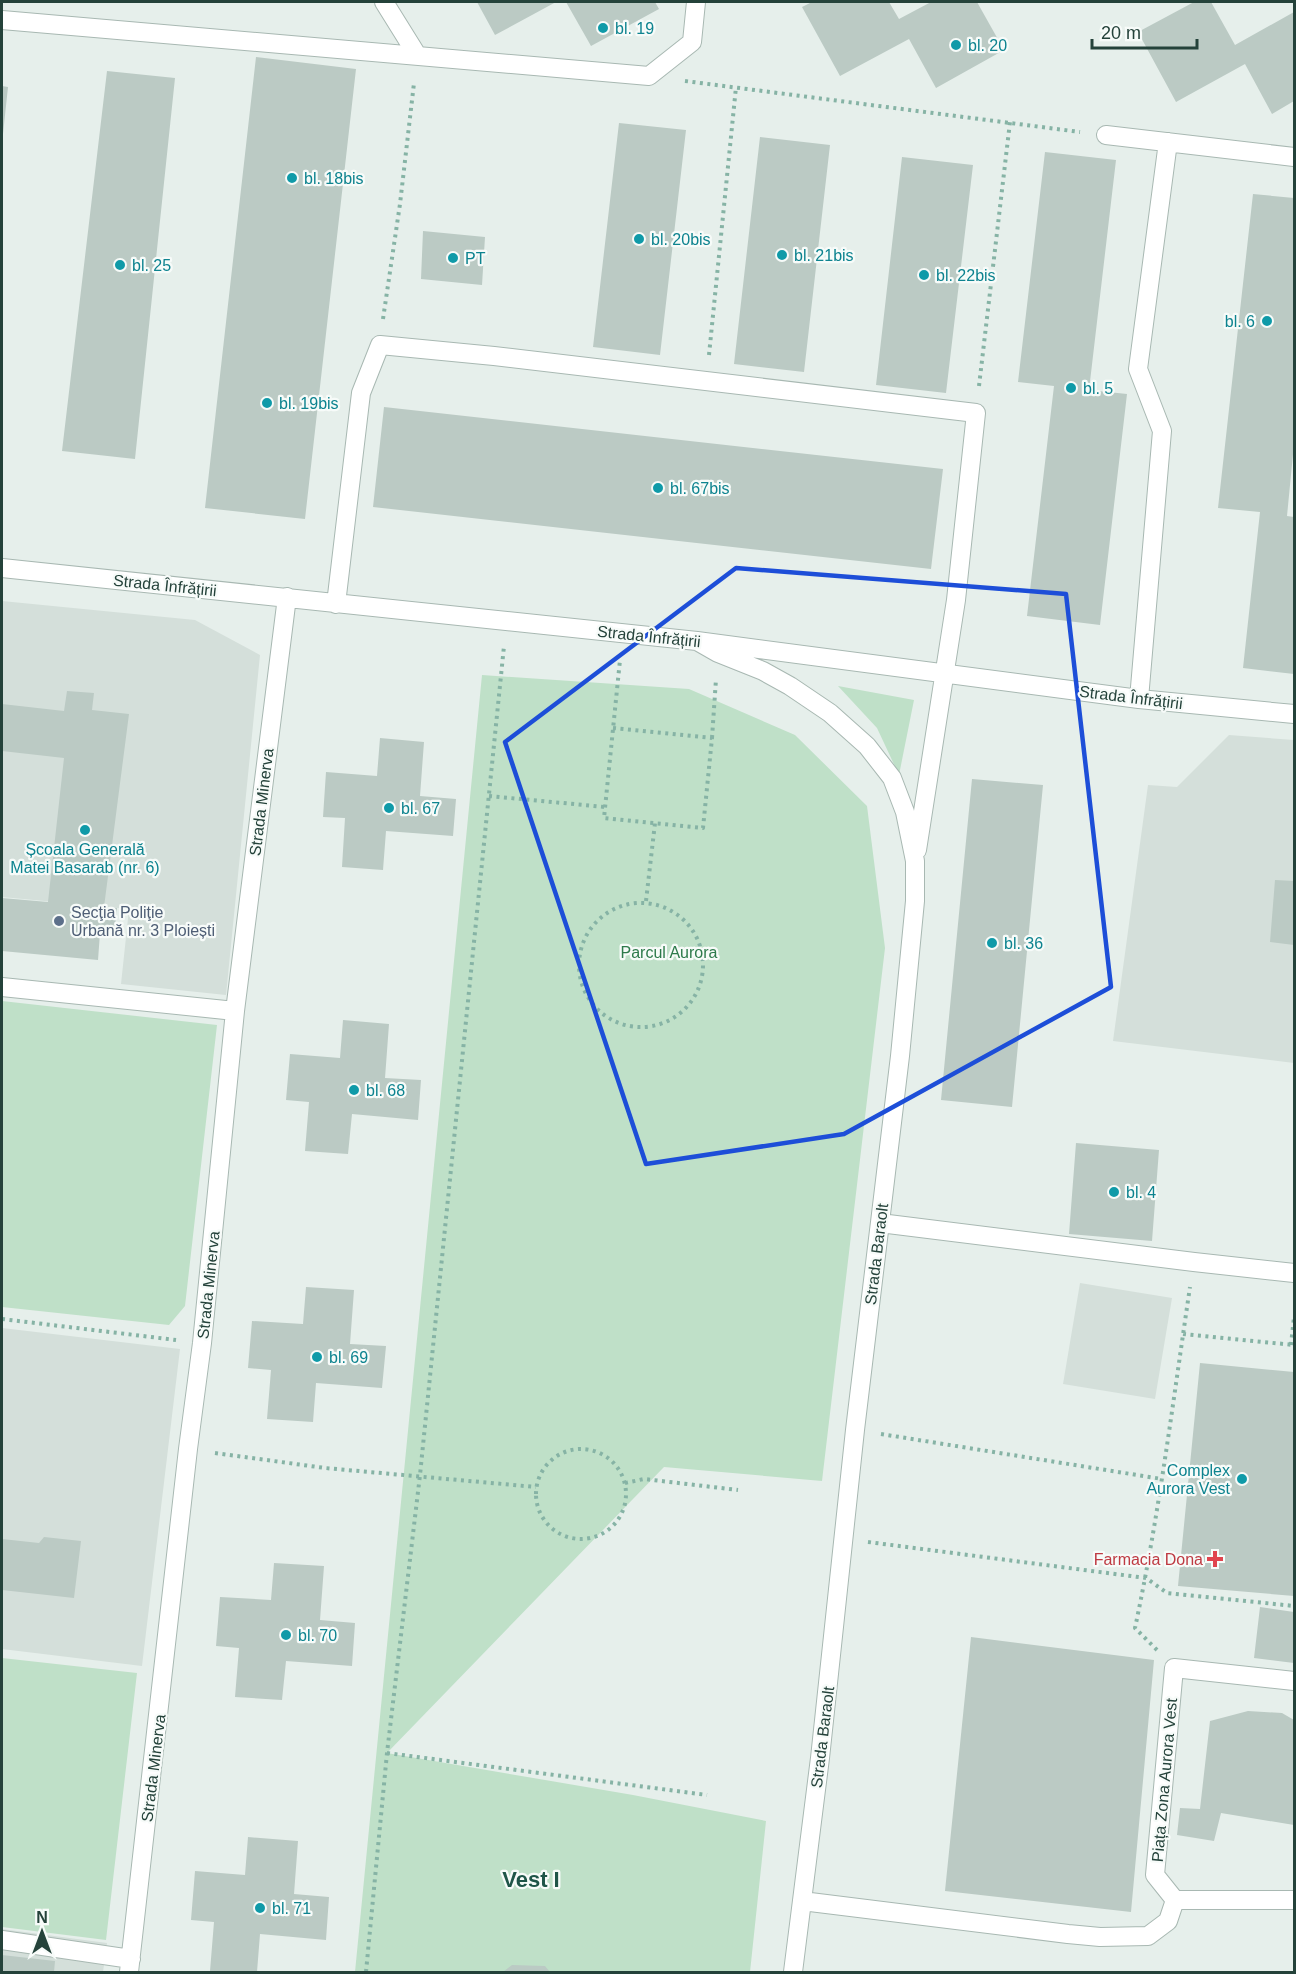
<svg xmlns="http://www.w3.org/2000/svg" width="1296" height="1974" font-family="Helvetica,sans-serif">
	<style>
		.built { fill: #d4dfda }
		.green { fill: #bfe0c8 }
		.building { fill: #bbcac4 }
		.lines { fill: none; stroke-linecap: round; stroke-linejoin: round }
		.minor-casing { stroke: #a8b8b2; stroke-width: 20 }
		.path { stroke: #86b3a5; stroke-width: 4; stroke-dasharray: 3 4.5; stroke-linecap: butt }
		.minor { stroke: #fff; stroke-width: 18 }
		.marked { fill: none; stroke: #1d4ed8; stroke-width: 4.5; stroke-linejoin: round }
		.culture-dot { fill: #0f9aa8; stroke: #f7fbf9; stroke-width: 2 }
		.service-dot { fill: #5c6f8a; stroke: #f7fbf9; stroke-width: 2 }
		.health-dot { fill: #e0444e; stroke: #f7fbf9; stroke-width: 2 }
		.labels { text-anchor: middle; stroke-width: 4.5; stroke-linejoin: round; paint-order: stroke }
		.culture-label { font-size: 16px; fill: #0d838f; stroke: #f7fbf9; text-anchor: start }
		.street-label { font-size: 16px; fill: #24423a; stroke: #f7fbf9 }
		.service-label { font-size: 16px; fill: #4e5e75; stroke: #f7fbf9; text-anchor: start }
		.park-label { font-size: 16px; fill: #2d7a4b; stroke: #f7fbf9 }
		.health-label { font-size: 16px; fill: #be3a42; stroke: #f7fbf9; text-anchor: end }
		.district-label { font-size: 22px; font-weight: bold; fill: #1f5548; stroke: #f7fbf9 }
	</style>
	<rect width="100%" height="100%" fill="#e6efeb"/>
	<path class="built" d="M2 601 195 620 260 655 226 995 121 984 129 909 2 897Z
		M1229 735 1294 740V1063L1113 1041 1148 785 1177 787Z
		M1080 1283 1172 1298 1155 1399 1063 1384Z
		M2 1328 180 1349 142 1666 2 1649Z
		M2 1929 107 1943 103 1972H2Z"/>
	<path class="green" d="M482 675 689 689 795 735 867 806 885 948 822 1481 664 1467 387 1753 633 1795 766 1821 750 1972H355Z
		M838 686 914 700 899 775 877 728Z
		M2 1001 217 1025 185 1306 169 1325 2 1307Z
		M2 1658 137 1673 106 1940 2 1927Z"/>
	<path class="building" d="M477 2H556L495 35Z
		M566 2H655L659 9 591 46Z
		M812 2H889L899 19 931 2H977L1004 50 936 88 909 39 840 76 802 7Z
		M1194 2H1211L1235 45 1294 12V101L1272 114 1245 64 1176 102 1138 32Z
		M256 57 356 69 305 519 205 508Z
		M107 71 175 78 135 459 62 451Z
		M2 86 8 87 3 134H2Z
		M619 123 686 130 660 355 593 347Z
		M760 137 830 145 804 372 734 364Z
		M1045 152 1116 160 1089 390 1127 394 1100 625 1027 616 1054 386 1018 382Z
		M902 157 973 165 946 393 876 385Z
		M1253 194 1294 198V444L1287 516 1294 517V674L1243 668 1260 512 1218 508Z
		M423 231 485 237 482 285 421 279Z
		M384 407 943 469 931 569 373 507Z
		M67 691 94 693 92 710 129 714 104 907 117 908 114 935 100 933 98 960 2 951V898L48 902 64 758 2 751V704L64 711Z
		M380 738 424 742 420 796 456 799 453 836 386 831 383 870 342 867 345 818 323 817 326 772 377 776Z
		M972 779 1043 785 1012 1107 941 1100Z
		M1275 880 1294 881V945L1270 942Z
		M343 1020 389 1024 385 1078 421 1080 418 1120 352 1114 348 1154 305 1151 309 1102 286 1100 290 1054 340 1058Z
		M1076 1143 1159 1150 1152 1241 1069 1234Z
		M306 1287 354 1290 350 1344 386 1346 382 1388 316 1383 313 1422 267 1419 271 1370 248 1368 252 1321 303 1324Z
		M1200 1363 1294 1372V1596L1178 1586Z
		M44 1537 81 1541 74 1598 2 1590V1539L39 1543Z
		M274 1563 324 1566 320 1620 355 1623 352 1666 286 1661 282 1700 235 1697 239 1648 216 1646 220 1597 271 1600Z
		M1260 1607 1294 1612V1663L1254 1658Z
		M971 1637 1154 1660 1131 1912 945 1891Z
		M1248 1711 1282 1713 1294 1720V1825L1221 1813 1214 1841 1177 1835 1180 1808 1200 1809 1210 1721Z
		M248 1837 298 1841 294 1894 329 1897 326 1940 260 1934 257 1972 210 1971 214 1922 191 1920 195 1871 245 1875Z
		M2 1955 55 1961 54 1972H2Z
		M512 1965 545 1966 550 1972H503Z"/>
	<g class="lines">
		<defs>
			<path id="minor" d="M384 2 417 55
				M2 20 649 76 692 42 696 2
				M1106 135 1294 157
				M2 568 697 641 1139 699 1294 714
				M336 604 361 393 380 345 494 356 976 413 956 600 917 850
				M697 641 718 653 763 671 790 686 830 713 867 746 892 778 905 812 915 861V901L900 1056 855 1430 820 1758 793 1972
				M1139 699 1162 431 1138 369 1168 142
				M2 987 235 1011
				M880 1223 1194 1262 1294 1273
				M1175 1900H1294
				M802 1901 1068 1934 1100 1937 1148 1936 1168 1921 1175 1900 1155 1875 1174 1668 1294 1681
				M2 1940 131 1959
				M129 1972 188 1449 202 1343 235 1011 287 597"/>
		</defs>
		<use href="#minor" class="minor-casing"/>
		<path class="path" d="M685 81 1080 132
			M383 319 400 204 414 83
			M709 355 736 87
			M979 386 1010 122
			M613 728 712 738 703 828 604 818 620 660
			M712 738 716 679
			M489 796 605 807
			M646 901 655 823
			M579 965a62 62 0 1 1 124 0a62 62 0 1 1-124 0Z
			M2 1319 176 1340
			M1183 1334 1294 1345
			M1291 1345 1294 1317
			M881 1434 1162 1479
			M536 1494a45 45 0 1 1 90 0a45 45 0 1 1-90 0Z
			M215 1453 325 1468 536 1487
			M625 1483 644 1479 738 1490
			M868 1542 1146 1578 1167 1593 1294 1606
			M1157 1650 1135 1628C1159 1515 1173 1401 1190 1287
			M387 1753 707 1795
			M366 1972 387 1753 420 1475 504 646"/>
		<use href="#minor" class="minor"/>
	</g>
	<path class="marked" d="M736 568 1066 594 1111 987 844 1134 646 1164 505 742Z"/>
	<g class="culture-dot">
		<circle cx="603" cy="28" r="6"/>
		<circle cx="956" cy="45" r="6"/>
		<circle cx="292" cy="178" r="6"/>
		<circle cx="639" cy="239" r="6"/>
		<circle cx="782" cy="255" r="6"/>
		<circle cx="453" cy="258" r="6"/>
		<circle cx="120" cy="265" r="6"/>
		<circle cx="924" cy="275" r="6"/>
		<circle cx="1267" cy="321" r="6"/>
		<circle cx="1071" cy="388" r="6"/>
		<circle cx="267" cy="403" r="6"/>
		<circle cx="658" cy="488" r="6"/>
		<circle cx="389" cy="808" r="6"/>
		<circle cx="85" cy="830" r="6"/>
		<circle cx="992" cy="943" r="6"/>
		<circle cx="354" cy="1090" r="6"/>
		<circle cx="1114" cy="1192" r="6"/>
		<circle cx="317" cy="1357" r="6"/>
		<circle cx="1242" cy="1479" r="6"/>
		<circle cx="286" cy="1635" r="6"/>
		<circle cx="260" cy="1908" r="6"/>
	</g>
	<circle class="service-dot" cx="59" cy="921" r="6"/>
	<path class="health-dot" d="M1212 1550h6v6h6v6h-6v6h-6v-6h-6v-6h6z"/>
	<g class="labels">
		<g class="culture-label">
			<text x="615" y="34">bl. 19</text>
			<text x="968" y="51">bl. 20</text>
			<text x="304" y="184">bl. 18bis</text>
			<text x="651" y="245">bl. 20bis</text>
			<text x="794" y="261">bl. 21bis</text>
			<text x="465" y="264">PT</text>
			<text x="132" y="271">bl. 25</text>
			<text x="936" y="281">bl. 22bis</text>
			<text x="1255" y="327" text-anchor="end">bl. 6</text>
			<text x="1083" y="394">bl. 5</text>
			<text x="279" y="409">bl. 19bis</text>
			<text x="670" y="494">bl. 67bis</text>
			<text x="401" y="814">bl. 67</text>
			<text x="85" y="855" text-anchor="middle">Școala Generală<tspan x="85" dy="18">Matei Basarab (nr. 6)</tspan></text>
			<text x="1004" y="949">bl. 36</text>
			<text x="366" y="1096">bl. 68</text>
			<text x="1126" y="1198">bl. 4</text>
			<text x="329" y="1363">bl. 69</text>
			<text x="1230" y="1476" text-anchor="end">Complex<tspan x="1230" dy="18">Aurora Vest</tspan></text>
			<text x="298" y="1641">bl. 70</text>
			<text x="272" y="1914">bl. 71</text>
		</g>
		<g class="street-label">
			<text transform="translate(165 585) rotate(6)" y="6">Strada Înfrățirii</text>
			<text transform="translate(649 636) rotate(6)" y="6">Strada Înfrățirii</text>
			<text transform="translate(1131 697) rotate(7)" y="6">Strada Înfrățirii</text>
			<text transform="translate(261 802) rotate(-83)" y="6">Strada Minerva</text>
			<text transform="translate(876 1254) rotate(-83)" y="6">Strada Baraolt</text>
			<text transform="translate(208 1285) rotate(-84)" y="6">Strada Minerva</text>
			<text transform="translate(822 1737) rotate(-83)" y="6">Strada Baraolt</text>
			<text transform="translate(153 1768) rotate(-83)" y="6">Strada Minerva</text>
			<text transform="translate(1164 1780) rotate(-85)" y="6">Piața Zona Aurora Vest</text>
		</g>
		<g class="service-label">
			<text x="71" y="918">Secţia Poliţie<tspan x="71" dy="18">Urbană nr. 3 Ploiești</tspan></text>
		</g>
		<g class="park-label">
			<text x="669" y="958">Parcul Aurora</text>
		</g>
		<g class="health-label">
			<text x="1203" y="1565">Farmacia Dona</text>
		</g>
		<g class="district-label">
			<text x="531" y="1887">Vest I</text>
		</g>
	</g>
	<rect width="1296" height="1974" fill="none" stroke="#24423a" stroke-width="6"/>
	<g transform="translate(42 1932)" stroke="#f7fbf9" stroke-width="4.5" paint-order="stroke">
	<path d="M0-4.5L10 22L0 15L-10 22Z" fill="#24423a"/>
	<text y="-9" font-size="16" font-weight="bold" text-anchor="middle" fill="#24423a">N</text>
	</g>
	<path d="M1092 39v9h105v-9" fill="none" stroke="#24423a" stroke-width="3"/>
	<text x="1101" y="39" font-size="18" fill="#24423a" stroke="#f7fbf9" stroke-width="4.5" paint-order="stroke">20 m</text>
</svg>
